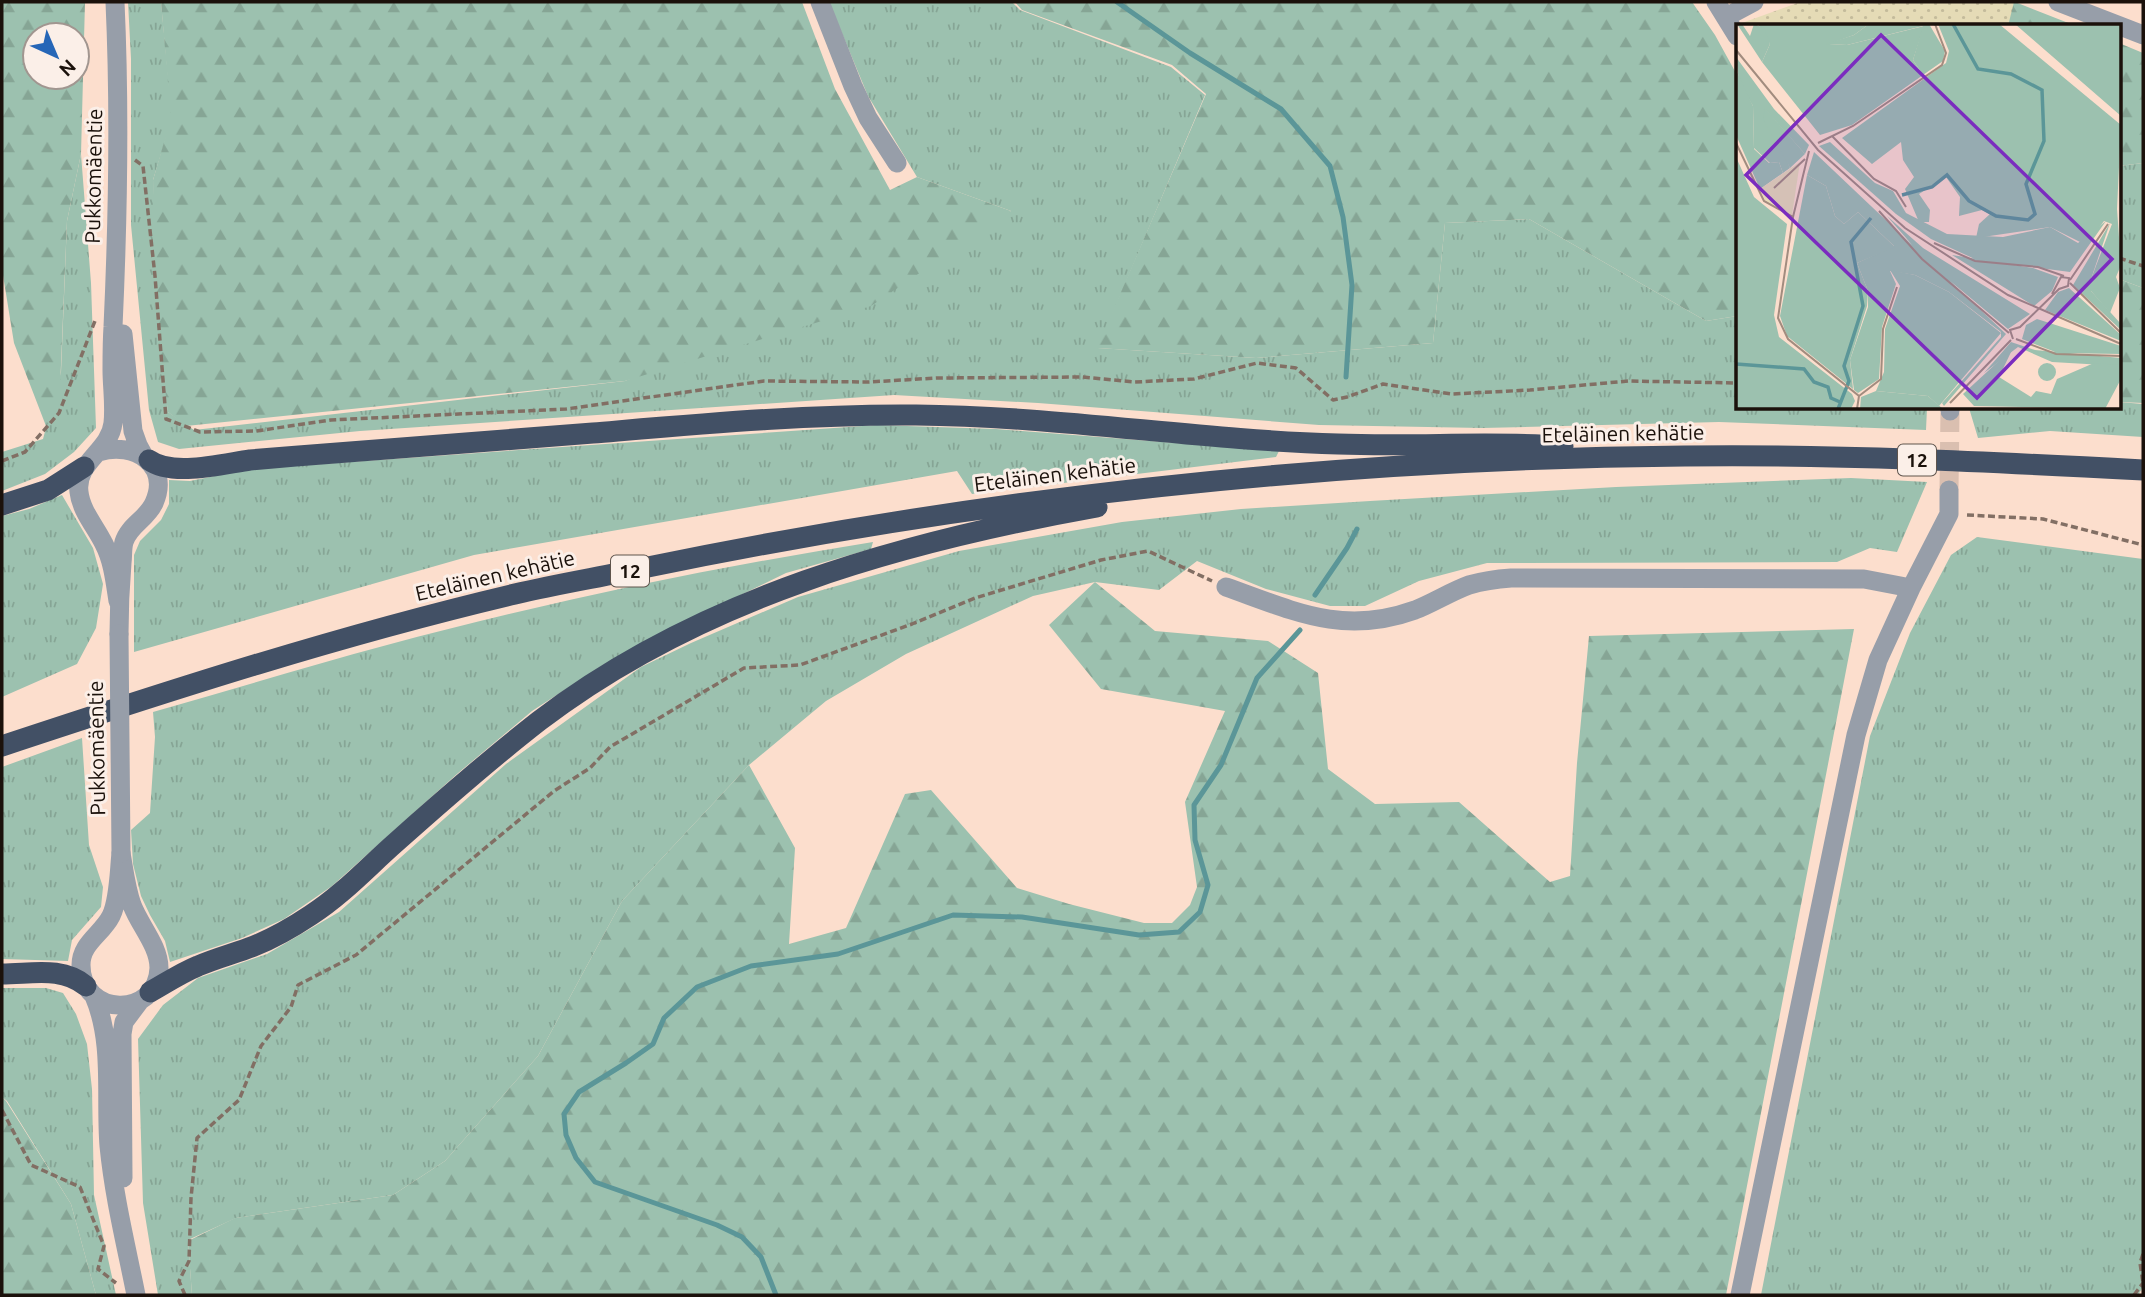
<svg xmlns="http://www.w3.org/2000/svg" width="2145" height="1297" font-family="Ubuntu,sans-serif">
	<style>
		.grass { fill: url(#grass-tufts) }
		.forest { fill: url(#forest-firs); fill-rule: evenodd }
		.sand { fill: url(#sand-dots) }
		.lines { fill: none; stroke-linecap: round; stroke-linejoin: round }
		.stream { stroke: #5b9698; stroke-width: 5 }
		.minor-tunnel { stroke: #dabfb0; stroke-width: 19; stroke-dasharray: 19 10; stroke-linecap: butt }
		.path { stroke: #826f64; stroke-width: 3.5; stroke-dasharray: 7 3.5; stroke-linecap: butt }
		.minor { stroke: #979ea9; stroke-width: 19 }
		.highway { stroke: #425065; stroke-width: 21 }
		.minor-bridge { stroke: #979ea9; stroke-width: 19 }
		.labels { text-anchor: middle; stroke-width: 6; stroke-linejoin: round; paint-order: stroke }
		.shield { fill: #fbefe8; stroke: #5e544d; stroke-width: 2 }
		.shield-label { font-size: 19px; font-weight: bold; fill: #1b110b }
		.street-label { font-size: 21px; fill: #1b110b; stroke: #fbefe8 }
		.inset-river { fill: none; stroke: #5b9698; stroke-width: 3.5 }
		.inset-road { fill: none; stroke: #a28c7f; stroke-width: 2 }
		.view { fill: #7b2cbf; fill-opacity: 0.15; stroke: #7b2cbf; stroke-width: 3.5 }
		.inset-edge { fill: none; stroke: #1b110b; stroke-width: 3.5 }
	</style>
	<defs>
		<pattern id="grass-tufts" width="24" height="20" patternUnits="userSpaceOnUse" patternTransform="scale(1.75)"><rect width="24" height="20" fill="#9cc1af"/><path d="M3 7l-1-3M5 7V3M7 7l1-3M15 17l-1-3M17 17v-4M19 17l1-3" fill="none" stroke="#86a595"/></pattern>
		<pattern id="forest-firs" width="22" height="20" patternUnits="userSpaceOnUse" patternTransform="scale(1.75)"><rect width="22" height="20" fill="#9cc1af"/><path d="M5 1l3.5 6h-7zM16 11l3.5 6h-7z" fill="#86a595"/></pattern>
		<pattern id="sand-dots" width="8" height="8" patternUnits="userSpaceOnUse" patternTransform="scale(1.75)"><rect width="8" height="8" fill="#e5dbb6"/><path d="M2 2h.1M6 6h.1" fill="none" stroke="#c4bb9b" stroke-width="1.8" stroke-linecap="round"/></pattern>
	</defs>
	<rect width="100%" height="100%" fill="#fcdecd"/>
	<path class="grass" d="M128 2H161L172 118 153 180 168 412 194 430 625 381 1011 211 917 177 868 96 829 2H1012L1020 10 1171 67 1205 95 1098 348 1256 358 1433 343 1445 223 1529 219 1706 321 1737 316V408H1927L1926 430 1719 422 1482 428 1319 425 1038 403 894 395 360 431 179 449 158 442 149 410 131 225V59Z
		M81 154 91 283 96 428 74 452 45 474 2 491V452L43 439 61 372 67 221Z
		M2143 163V288L2119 279V166Z
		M2119 402 2143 404V437L2050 431 1978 438 1969 408H2119Z
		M877 425 996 429 1279 451 1276 457 972 494 957 471 474 555 134 652V555L140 541 161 520 169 504V480L190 481 249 469Z
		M1851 478 1927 482 1897 552 1870 548 1837 562 1487 563 1419 581 1365 606H1330L1266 589 1197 561 1159 590 1095 582 1033 596 906 654 826 701 749 765 622 901 538 1056 445 1161 393 1195 236 1218 188 1240 192 1295H158L143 1203 138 1039 163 1005 198 978 267 954 339 912 506 764 641 667 691 643 798 597 959 551 1122 522 1241 509 1370 501 1616 487Z
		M62 495 93 548 103 584 96 628 77 664 2 697V516L29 509Z
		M1977 537 2143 559V1287L2138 1295H1761L1870 736 1910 633 1951 555Z
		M873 542 871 549 786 573 683 623 603 665 532 711 457 774 332 886 284 919 242 938 170 962 165 941 150 915 141 896 133 864 131 830 150 813 155 737 153 712C231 690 309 666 387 645 547 602 710 568 873 542Z
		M82 738 89 845 103 887 101 907 72 940 68 961 2 959V767Z
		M2 988H46L63 993 76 1014 87 1044 92 1089 94 1195 116 1295H96L71 1204 7 1101 2 1097Z"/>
	<path class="forest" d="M2 2H85L81 154 67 221 59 413 46 426 14 343 2 269ZM77 35V77H35V35Z
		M161 2H802L835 89 890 190 917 177 1011 211 871 306 625 381 186 426 168 412 155 310 153 180 171 118Z
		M1015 2H1692L1715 35 1737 75V316L1706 321 1529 219 1445 223 1433 343 1256 358 1097 348 1206 94 1172 65 1022 10Z
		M2013 2H2015L2076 26H2003Z
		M2119 43 2143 53V163L2119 166Z
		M2119 279 2143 288V403L2119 402Z
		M1095 582 1155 631 1268 641 1318 673 1328 769 1375 804 1459 802 1550 882 1570 876 1577 763 1589 636 1854 629 1726 1295H192L188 1241 235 1218 393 1195 445 1161 538 1056 622 901 749 765 795 848 789 944 846 928 905 794 931 790 1017 888 1069 904 1144 923H1172L1190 905 1197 887 1185 802 1225 711 1101 689 1049 625Z
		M2 1097 6 1101 71 1204 96 1295H2Z"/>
	<path class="sand" d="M1800 2H2014L2008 26H1744L1742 23Z"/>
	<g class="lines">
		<path class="stream" d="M1117 2 1190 53 1281 109 1330 166 1343 217 1352 285 1346 377
			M1315 595 1347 548 1357 529
			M776 1295 761 1257 742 1237 717 1225 595 1182 576 1158 566 1135 564 1114 579 1092 626 1063 653 1044 664 1018 697 987 751 966 838 954 953 915 1022 917 1139 935 1179 932 1200 912 1208 885 1195 840 1194 805 1221 765 1257 678 1300 630"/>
		<path class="minor-tunnel" d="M1949 490 1950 411"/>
		<path class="path" d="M135 160 143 166 155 276 166 419 200 432 256 431 331 420 566 409 764 381 869 382 936 378 1082 377 1135 382 1194 379 1257 363 1296 368 1333 400 1347 397 1383 384 1452 394 1530 390 1628 381 1737 383
			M2119 258 2143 266
			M2 461 25 452 59 413 95 321
			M1967 515 2043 519 2143 545
			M2 1110 31 1165 80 1187 104 1246 98 1269 116 1283
			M2143 1254 2140 1263 2143 1283
			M185 1295 179 1281 189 1261 191 1198 197 1138 239 1100 261 1046 291 1007 298 985 356 955 554 791 590 768 610 747 744 668 800 665 912 624 975 598 1101 560 1148 551 1212 581
			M2134 1295 2143 1283"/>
		<path class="minor" d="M115 2C120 110 118 219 113 327 112 341 112 355 112 370 112 387 115 405 113 423 110 451 75 462 79 492 81 511 96 527 104 544 113 561 115 582 118 601
			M820 2 853 86 868 118 897 163
			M1716 2 1737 36
			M2058 2 2143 35
			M1726 17 1754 2
			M123 334 133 431 138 445 144 456
			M1950 408V411
			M99 452C134 441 171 465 154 503 147 519 129 525 124 542 122 549 123 556 122 563 120 587 119 610 119 634
			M1226 587C1294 611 1343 636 1415 610 1433 603 1450 592 1469 585 1483 581 1497 579 1511 578L1864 579 1911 588
			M121 853C124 870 126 888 132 905 140 926 159 946 159 968 157 1019 81 1017 81 965 81 943 102 934 111 916 119 900 119 871 121 853Z
			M94 996C114 1043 105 1096 109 1146 114 1197 126 1245 136 1295
			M123 1178 122 1034 124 1022 139 1002
			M1740 1295 1856 735 1878 660 1911 588 1949 514V490"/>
		<path class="highway" d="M149 460C172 477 222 464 250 460 364 450 478 442 593 433 700 424 808 414 916 415 1058 416 1197 440 1338 444 1413 447 1489 441 1563 446
			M2 505 48 490 84 467
			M2 746C171 690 341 635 515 594 557 584 601 577 643 568 986 497 1335 459 1685 456 1837 454 1991 462 2143 470
			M2 974C32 974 62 966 86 986
			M150 992C166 983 181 973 198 966 216 958 236 953 254 946 274 938 293 927 311 915 342 895 367 868 394 844 441 802 489 760 539 721 700 598 901 542 1097 507"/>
		<path class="minor-bridge" d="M119 634 121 853"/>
	</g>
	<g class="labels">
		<g class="shield">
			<rect x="1898" y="444.5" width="38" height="31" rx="5"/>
			<rect x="611" y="555.5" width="38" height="31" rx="5"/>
		</g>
		<g class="shield-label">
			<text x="1917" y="467">12</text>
			<text x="630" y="578">12</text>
		</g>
		<g class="street-label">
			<text transform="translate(94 176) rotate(-89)" y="7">Pukkomäentie</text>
			<text transform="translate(1623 434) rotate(-1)" y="7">Eteläinen kehätie</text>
			<text transform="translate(1055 475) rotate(-7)" y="7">Eteläinen kehätie</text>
			<text transform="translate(495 576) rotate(-13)" y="7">Eteläinen kehätie</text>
			<text transform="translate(97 748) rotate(-91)" y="7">Pukkomäentie</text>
		</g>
	</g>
	<g transform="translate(1736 24)">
		<rect width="385" height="385" fill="#fcdecd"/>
		<path d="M22 0H133L118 11 93 20 111 21 188 2 177 36 187 51 116 101 84 111 26 38 34 20ZM0 33 38 85 73 121 69 130 29 85 54 144 47 149 43 138 34 139 18 124 17 82 3 58ZM94 118 139 159 157 167 170 189 211 210 267 213 314 203 342 219 370 197 334 248 241 236 195 215 160 190 83 122ZM78 128 270 310 208 382 206 379 265 313V308L213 268 179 251 154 247 160 260 146 303 143 355 122 369 118 366 114 336 132 283V267L121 239 158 222 122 188 108 200 99 192 90 162 71 151ZM151 192 187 224 294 290 272 305 190 237ZM374 199 355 255V267L385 300V306L337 261ZM216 231 297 244 322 253 316 267 298 282ZM333 264 385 311V317L309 286 322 268ZM301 295 385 322V330L322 329 286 315 290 301ZM275 318 299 326 385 334V342L316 338 282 323 248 349ZM140 367 192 372 207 385H124L125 373Z" fill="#9cc1af"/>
		<path d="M1 0H6L14 12 18 0 28 4 34 20 26 38ZM133 0H193L209 27 207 37 187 51 177 36 187 2 111 21 90 20 118 11ZM202 0H263L385 101 381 185 385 241 380 253 384 264 374 289 355 267V255L376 200 368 197 350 221 314 203 240 214 243 200 254 190 246 186 223 192 224 173 210 153 183 170 194 186 193 198H183L169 165 178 153 167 136 165 118 136 140 106 114 210 39 213 27ZM279 0H385V92ZM0 46 17 82 18 125 33 139 43 138 47 149 24 165 0 111ZM29 84 69 130 54 144 27 95ZM0 133 18 173 51 200 38 291 43 313 116 370 119 377 115 385H0ZM71 151 90 162 99 192 108 200 122 188 159 223 121 239 132 267 131 282 114 336 117 365 51 312 44 292ZM154 246 179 251 213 268 265 309 203 382 192 372 140 367 148 348 149 305 164 262ZM277 324 263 353 295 373 300 367 315 370 321 355 358 339 385 341V355L369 385 238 382 227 370ZM302 348a9 9 0 1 1 18 0a9 9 0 1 1-18 0Z" fill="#9cc1af"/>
		<path d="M64 138 56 191 29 176 24 165Z" fill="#e5dbb6"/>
		<path class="inset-river" d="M166 171 196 163 211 151 233 177 260 192 292 196 299 190 290 160 308 117 306 66 275 50 242 45 217 0M0 340 68 345 78 358 92 363 95 374 104 378M102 385 113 357 108 342 127 282 115 218 135 194"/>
		<path class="inset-road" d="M0 26 82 126 169 204 272 271 385 320M96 112 138 155 160 167 170 183M0 119 28 177 57 193M82 119 117 102 206 41 210 29 199 0M73 127 57 193 42 294 52 315 123 372 121 385M38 164 69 135M143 187 186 235 273 309M198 219 239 237 302 243 328 252M334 256 372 200M334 259 385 309M277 315 274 306 284 303 323 265 332 262 333 254 325 253 316 270M280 315 320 330 385 332M123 372 145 355 147 305 161 263M214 379 275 316"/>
		<path class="view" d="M145 11 376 235 241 374 10 151Z"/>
		<rect width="385" height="385" class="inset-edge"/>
	</g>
	<rect width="2145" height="1297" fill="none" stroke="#1b110b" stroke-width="7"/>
	<g transform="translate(56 56) rotate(136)"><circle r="33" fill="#fbefe8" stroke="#a19690" stroke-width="2"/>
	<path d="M0-5L12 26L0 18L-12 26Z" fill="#2666b7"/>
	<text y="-10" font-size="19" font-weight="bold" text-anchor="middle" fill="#1b110b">N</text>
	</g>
</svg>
